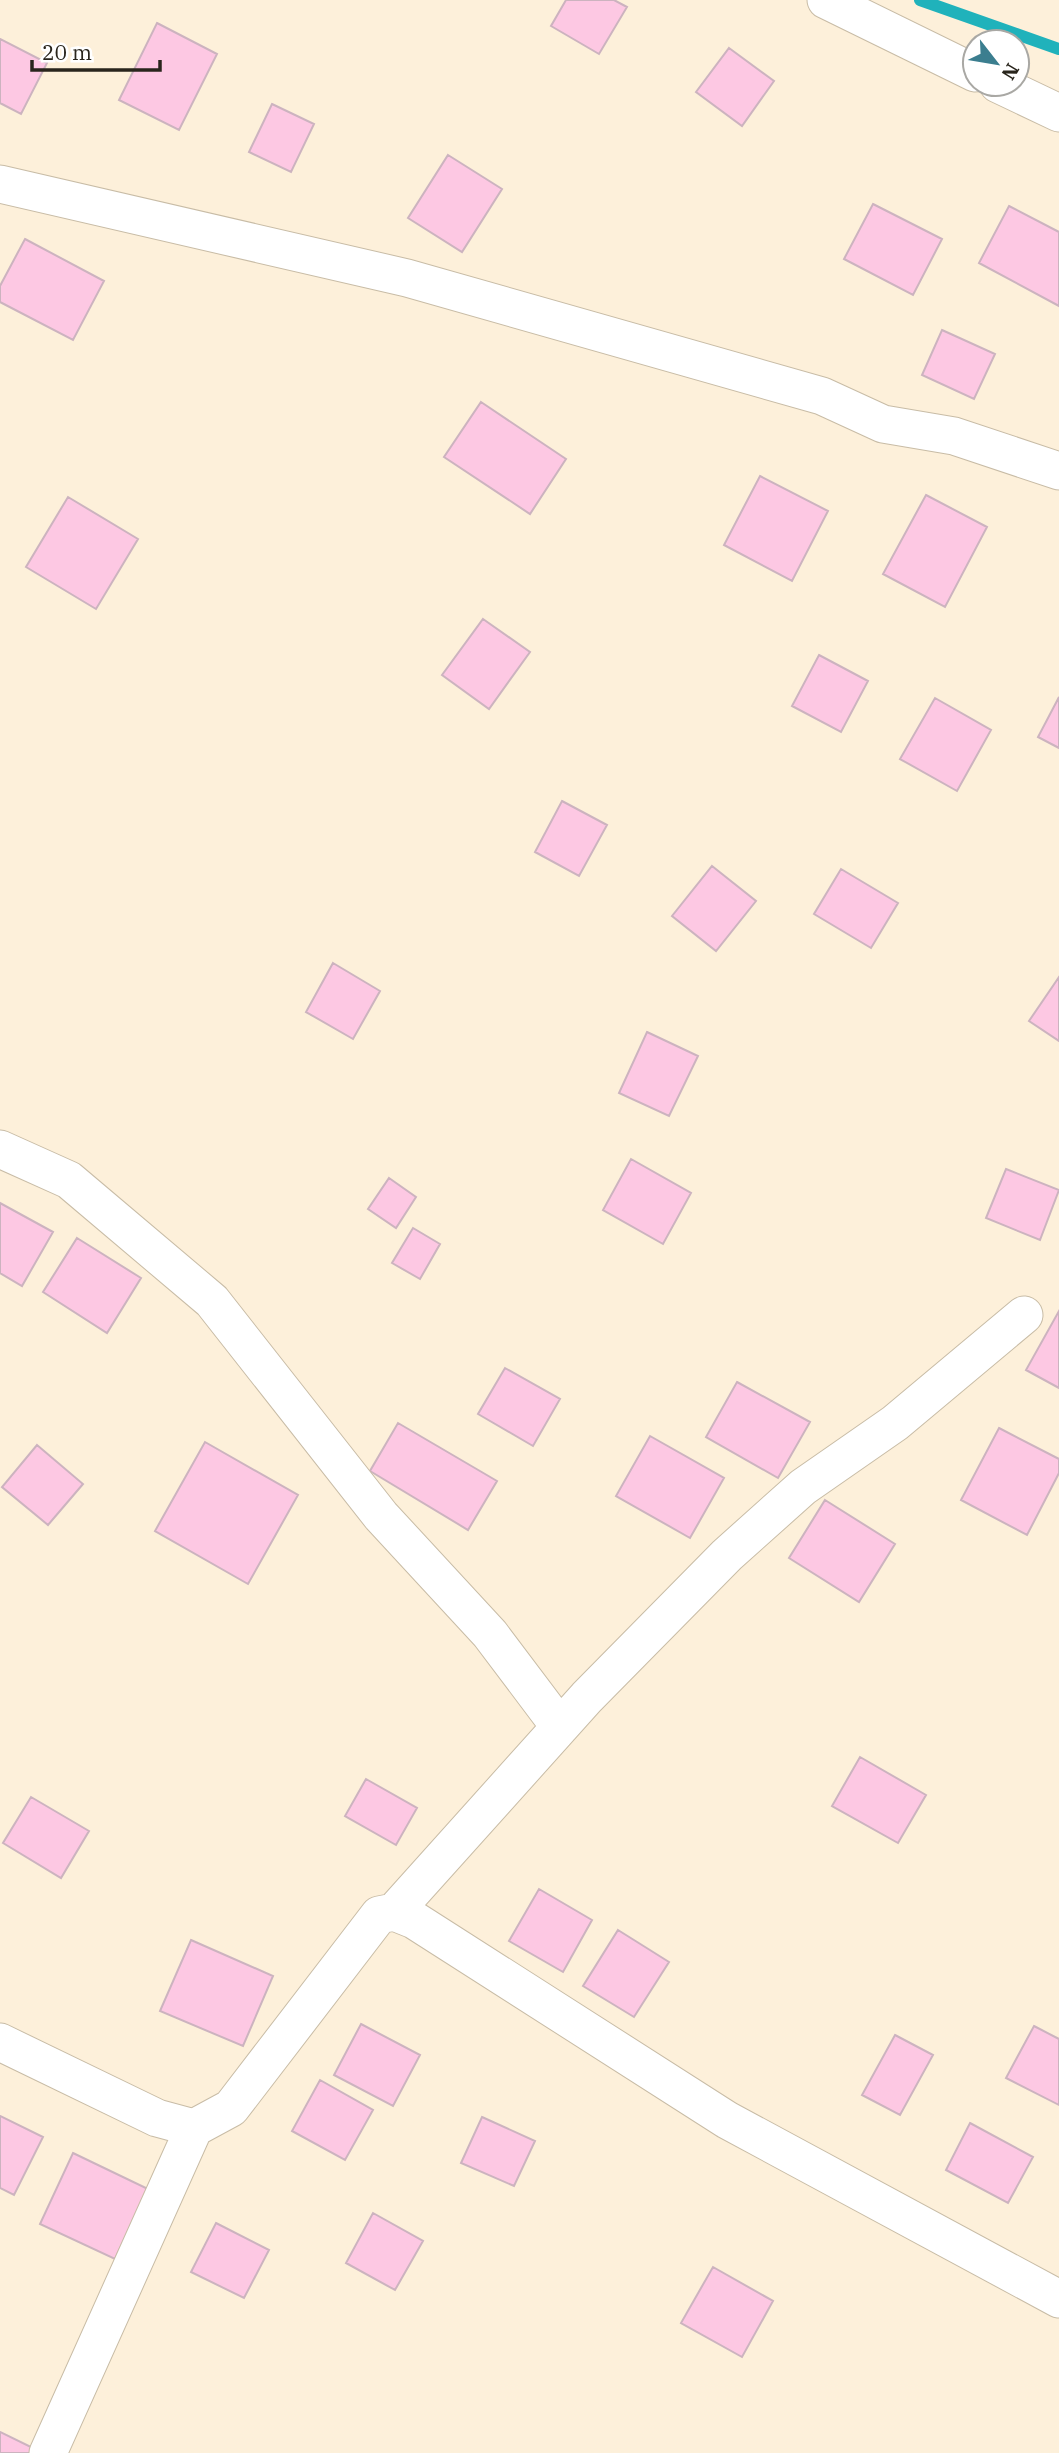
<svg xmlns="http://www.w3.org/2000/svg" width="1059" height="2453" font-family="'IBM Plex Serif',serif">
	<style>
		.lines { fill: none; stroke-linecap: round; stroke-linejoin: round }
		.stream { stroke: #20b2bb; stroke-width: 12 }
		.building { fill: #fdc8e3; stroke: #ccb3bf; stroke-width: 2 }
		.minor-casing { stroke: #c8bca6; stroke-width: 39 }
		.minor { stroke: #fff; stroke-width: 37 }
	</style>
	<rect width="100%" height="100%" fill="#fdf0da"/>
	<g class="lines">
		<path class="stream" d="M920 0 1059 49"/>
	</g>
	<path class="building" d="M566 0H614L627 7 599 54 551 26Z
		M157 23 217 54 179 130 119 100Z
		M0 39 47 63 21 114 0 103Z
		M729 48 774 81 742 126 696 92Z
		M272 104 314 124 291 172 249 152Z
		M448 155 502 189 462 252 408 218Z
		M873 204 942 239 913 295 844 259Z
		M1009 206 1059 232V306L979 263Z
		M25 239 104 281 73 340 0 302V286Z
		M942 330 995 354 974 399 922 375Z
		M481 402 566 459 530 514 444 457Z
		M760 476 828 511 792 581 724 545Z
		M926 495 987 527 945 607 883 574Z
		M68 497 138 539 96 609 26 567Z
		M483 619 530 652 489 709 442 675Z
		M819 655 868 681 841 732 792 706Z
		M1059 697V748L1038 737Z
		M935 698 991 730 957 791 900 759Z
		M562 801 607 825 579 876 535 852Z
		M712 866 756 901 716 951 672 916Z
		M841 869 898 903 871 948 814 914Z
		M333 963 380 991 353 1039 306 1012Z
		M1059 977V1041L1029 1021Z
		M647 1032 698 1056 669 1116 619 1093Z
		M631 1159 691 1193 663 1244 603 1210Z
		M1006 1169 1059 1190 1040 1240 986 1218Z
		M389 1178 416 1197 396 1228 368 1209Z
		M0 1203 53 1232 22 1286 0 1273Z
		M413 1228 440 1244 420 1279 392 1263Z
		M77 1238 141 1278 107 1333 43 1292Z
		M1059 1311V1388L1026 1370Z
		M505 1368 560 1399 533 1446 478 1414Z
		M737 1382 810 1422 778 1478 706 1437Z
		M398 1423 497 1481 468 1530 370 1471Z
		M999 1428 1059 1459V1473L1027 1535 961 1500Z
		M650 1436 724 1478 690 1538 616 1496Z
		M205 1442 298 1495 248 1584 155 1531Z
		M37 1445 83 1484 48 1525 2 1487Z
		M825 1500 895 1544 859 1602 789 1558Z
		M860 1757 926 1795 898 1843 832 1806Z
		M366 1779 417 1808 396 1845 345 1816Z
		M31 1797 89 1831 61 1878 3 1843Z
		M539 1889 592 1920 563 1972 509 1941Z
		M618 1930 669 1962 634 2017 583 1986Z
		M191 1940 273 1976 243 2046 160 2011Z
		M361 2024 420 2055 393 2106 334 2075Z
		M1034 2026 1059 2039V2105L1006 2078Z
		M895 2035 933 2055 900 2115 862 2095Z
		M320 2080 373 2110 345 2160 292 2131Z
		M0 2116 43 2137 14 2195 0 2188Z
		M482 2117 535 2141 514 2186 461 2163Z
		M970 2123 1033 2157 1008 2203 946 2170Z
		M73 2153 148 2189 115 2259 40 2224Z
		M373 2213 423 2241 395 2290 346 2263Z
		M216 2223 269 2250 244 2298 191 2272Z
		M713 2267 773 2301 742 2357 681 2323Z
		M0 2432 35 2449 33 2453H0Z"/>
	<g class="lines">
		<defs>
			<path id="minor" d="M826 0 975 73
				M998 84 1059 113
				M0 184 407 278 822 396 883 424 954 436 1059 471
				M0 1149 69 1180 212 1301 381 1516 490 1634 560 1727
				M394 1912 587 1697 727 1555 803 1487 895 1423 1024 1315
				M0 2042 157 2118 194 2128 231 2108 379 1915 394 1912 414 1920 727 2120 1059 2299
				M48 2453 194 2128"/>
		</defs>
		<use href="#minor" class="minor-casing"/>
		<use href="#minor" class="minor"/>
	</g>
	<g transform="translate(996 63) rotate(121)"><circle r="33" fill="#ffffff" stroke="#a9a8a4" stroke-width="2"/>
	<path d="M0-5L12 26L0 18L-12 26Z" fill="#3b7e8f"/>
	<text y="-10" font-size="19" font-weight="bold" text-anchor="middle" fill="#29251c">N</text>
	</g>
	<path d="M32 60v10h128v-10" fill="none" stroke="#29251c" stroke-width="3.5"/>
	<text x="42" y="60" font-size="21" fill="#29251c" stroke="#ffffff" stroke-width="5" paint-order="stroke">20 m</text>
</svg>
